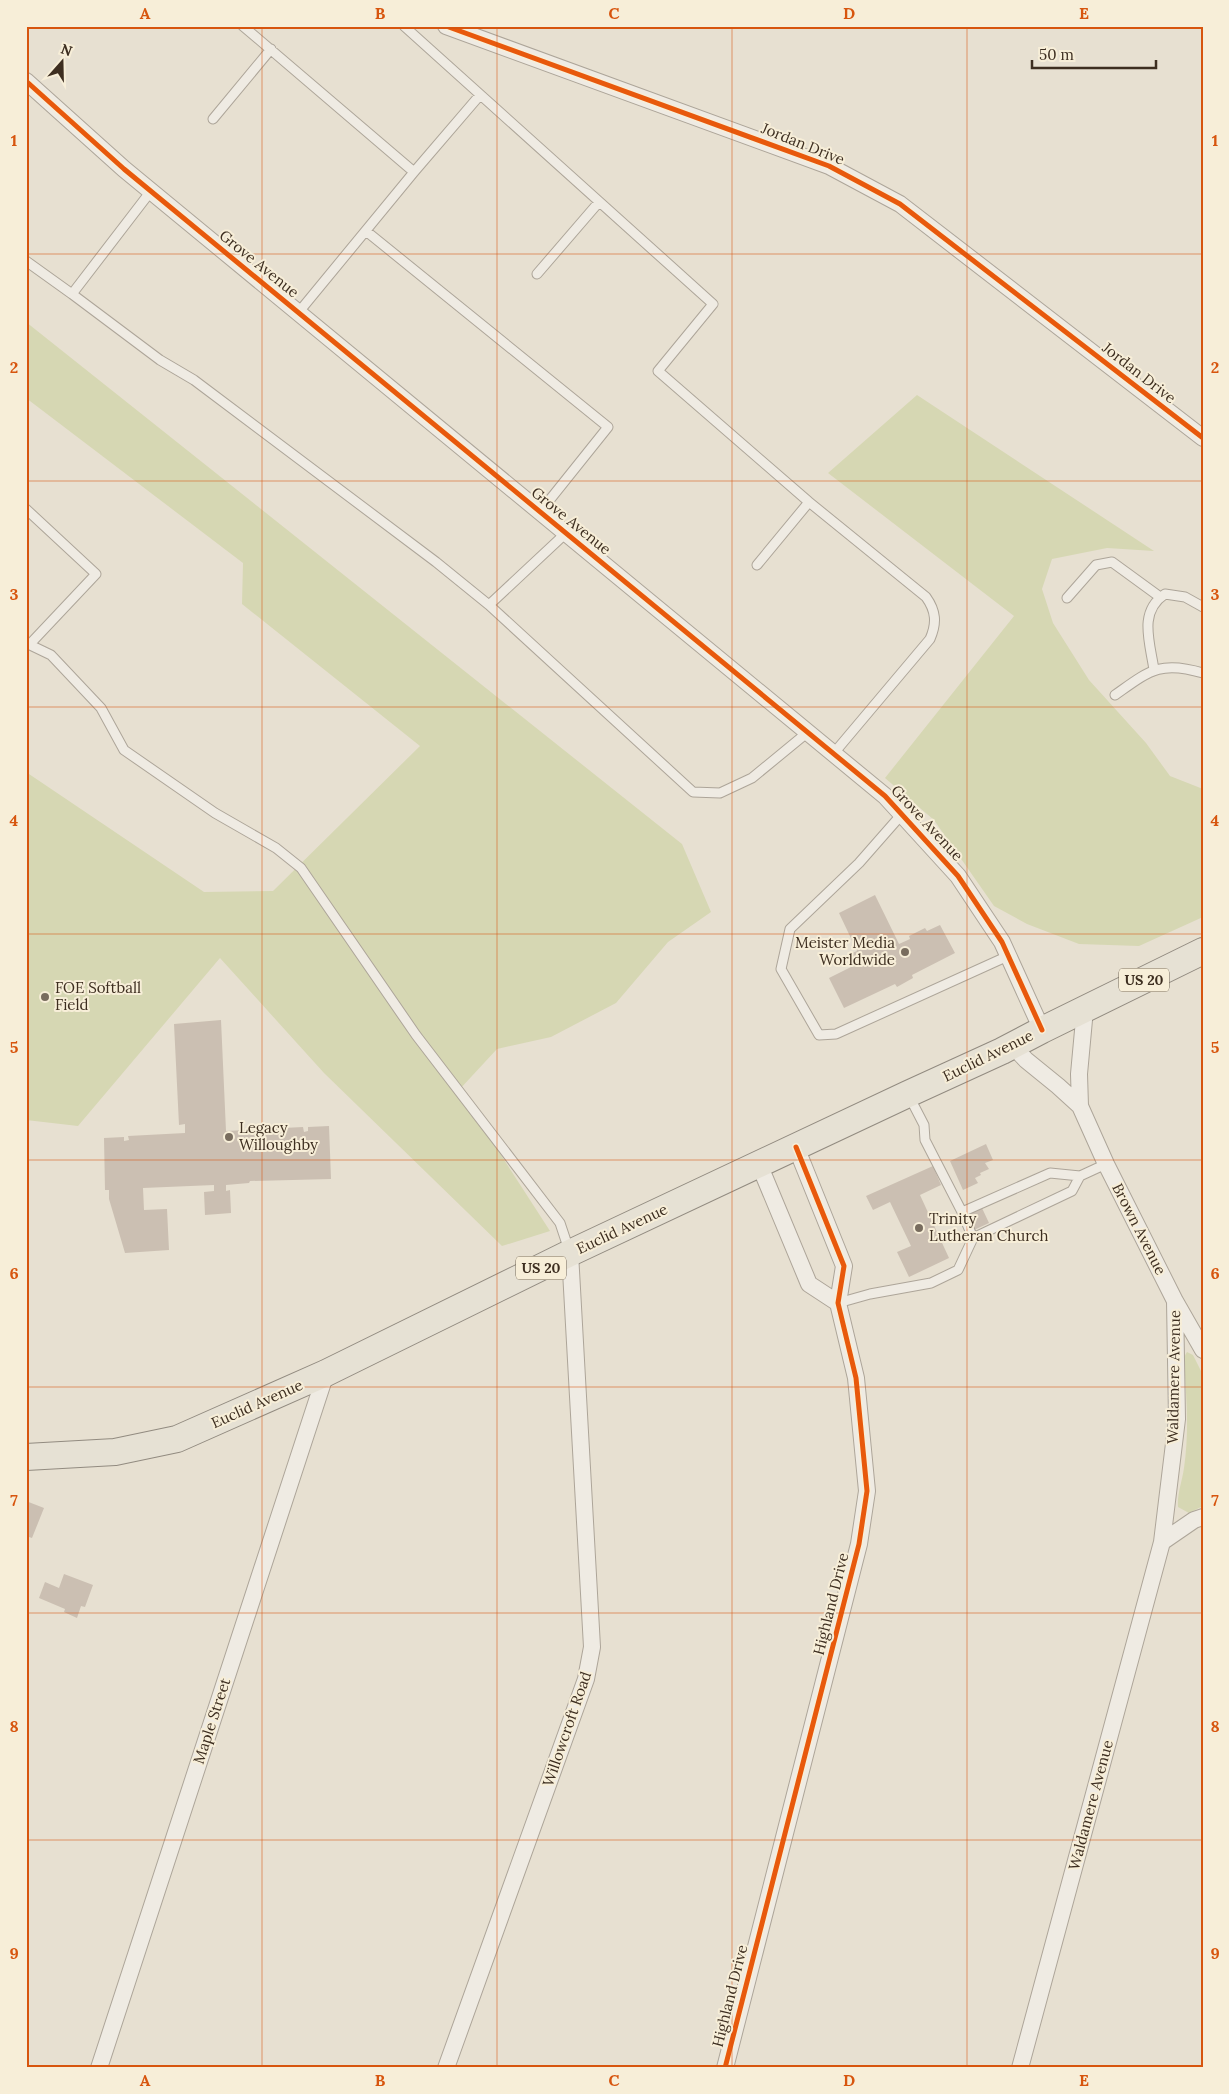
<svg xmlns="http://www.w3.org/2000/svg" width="1229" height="2094" font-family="Lora,serif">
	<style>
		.green { fill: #d6d7b3 }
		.building { fill: #cbbfb2 }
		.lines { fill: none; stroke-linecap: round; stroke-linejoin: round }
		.service-casing { stroke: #ada599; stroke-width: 11 }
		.minor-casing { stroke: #ada599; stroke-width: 18 }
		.primary-casing { stroke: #928b80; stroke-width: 28 }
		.service { stroke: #efebe3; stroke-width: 9 }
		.minor { stroke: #efebe3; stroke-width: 16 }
		.primary { stroke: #e6e1d4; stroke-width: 26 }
		.cycleway-casing { stroke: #f7eed8; stroke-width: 8 }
		.cycleway { stroke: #e8590c; stroke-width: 5 }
		.grid { fill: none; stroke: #d7550e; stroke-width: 1; stroke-opacity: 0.55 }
		.poi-dot { fill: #786c5e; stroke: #f7eed8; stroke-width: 2 }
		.labels { text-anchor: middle; stroke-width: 4; stroke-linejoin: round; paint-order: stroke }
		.shield { fill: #f7eed8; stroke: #756857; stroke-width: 1 }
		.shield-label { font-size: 14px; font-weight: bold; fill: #3d2e20 }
		.street-label { font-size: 15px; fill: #3d2e20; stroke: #f7eed8 }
		.poi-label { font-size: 15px; fill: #3d2e20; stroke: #f7eed8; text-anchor: start }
		.neatline { fill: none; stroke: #d7550e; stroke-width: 2 }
		.grid-label { font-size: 16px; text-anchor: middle; font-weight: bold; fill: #d7550e }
	</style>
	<rect width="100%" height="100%" fill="#e7e0d1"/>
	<path class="green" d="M26 322 682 844 711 912 668 942 616 1003 551 1037 497 1049 459 1090 550 1231 502 1246 324 1073 220 958 78 1126 26 1120V772L204 892 273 891 420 746 242 604 243 563 26 398Z
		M917 395 1154 551 1107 548 1052 559 1042 589 1053 623 1089 680 1146 743 1170 776 1203 789V917L1139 946 1079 944 1027 924 994 906 934 820 885 778 1014 616 828 473Z
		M1187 1352 1193 1355 1203 1375V1506L1189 1513 1178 1507C1177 1494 1182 1482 1184 1468 1189 1434 1187 1399 1184 1366V1357Z"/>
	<path class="building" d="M875 895 899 944 910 939 909 936 925 928 927 931 940 925 955 953 912 975 913 978 897 987 895 984 844 1008 829 978 851 967 849 963 852 953 857 951 839 913Z
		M221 1020 226 1131 303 1127 304 1132 308 1131V1127L329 1126 331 1179 250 1181 249 1183 226 1185V1191L230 1190 231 1213 205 1215 204 1192 214 1191V1185L143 1188 144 1210 167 1209 169 1250 125 1253 109 1199V1190H105L104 1138 124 1137V1141L129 1140 128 1136 185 1133V1124L179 1125 174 1024Z
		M986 1144 993 1160 985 1163 989 1169 980 1173 981 1175 975 1178 978 1183 963 1190 950 1161Z
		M933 1166 941 1185 920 1195 949 1258 909 1277 897 1252 911 1246 890 1202 873 1210 866 1196Z
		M982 1208 989 1223 974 1230 967 1215Z
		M26 1501 44 1508 32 1538 26 1536Z
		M64 1574 93 1585 85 1607 81 1606 77 1618 64 1612 65 1609 39 1598 45 1582 59 1588Z"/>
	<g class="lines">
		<defs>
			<path id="service" d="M243 26 414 172
				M404 26 713 304 658 371 809 502 926 597C936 611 937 623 930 639L834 753
				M213 119 271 49
				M366 231 608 427 540 512
				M26 261 72 294 151 191
				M537 274 599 202
				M72 294 160 360 194 380 436 562 489 605 566 533
				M298 313 414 172 480 95
				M26 509 96 574 30 644
				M757 565 809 502
				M1067 598 1096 565 1112 562 1160 597
				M489 605 693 792 720 793 752 778 808 732
				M26 643 51 655 101 708 124 750 215 813 276 848 301 868 416 1035 560 1223 569 1250
				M1154 670C1150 642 1138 612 1165 594L1185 597 1203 607
				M1115 695C1149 671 1160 660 1203 673
				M902 814 859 863 790 929 781 969 819 1035 836 1034 1008 956
				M909 1096 924 1125 925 1140 962 1212 973 1238 1072 1191 1080 1176 1106 1164
				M962 1212 1050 1173 1080 1176
				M838 1303 870 1294 931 1283 958 1270 973 1238"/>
			<path id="minor" d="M446 26 829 166 900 204 1203 438
				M26 81 124 169 885 796 958 876 1002 942 1042 1030
				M1013 1046 1026 1060 1058 1086 1080 1106 1106 1164 1175 1301 1203 1350
				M1080 1106 1079 1074 1085 1009
				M759 1164 809 1284 838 1303
				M1162 1542 1194 1520 1203 1517
				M99 2068 326 1373
				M446 2068 586 1679 592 1647 570 1253
				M725 2068 859 1544 867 1491 856 1378 838 1303 844 1266 796 1147
				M1020 2068 1162 1542 1177 1419 1175 1301"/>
			<path id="primary" d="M26 1457 115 1452 177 1439 326 1373 570 1253 908 1094 1002 1051 1042 1030 1203 951"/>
		</defs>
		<use href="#service" class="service-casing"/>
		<use href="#minor" class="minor-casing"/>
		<use href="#primary" class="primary-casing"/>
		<use href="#service" class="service"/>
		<use href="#minor" class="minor"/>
		<use href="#primary" class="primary"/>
		<defs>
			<path id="cycleway" d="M446 26 829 166 900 204 1203 438
				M26 81 124 169 885 796 958 876 1002 942 1042 1030
				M725 2068 859 1544 867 1491 856 1378 838 1303 844 1266 796 1147"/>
		</defs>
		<use href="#cycleway" class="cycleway-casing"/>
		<use href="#cycleway" class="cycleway"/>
	</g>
	<path class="grid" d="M262 26V2068M497 26V2068M732 26V2068M967 26V2068M26 254H1203M26 481H1203M26 707H1203M26 934H1203M26 1160H1203M26 1387H1203M26 1613H1203M26 1840H1203"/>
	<g class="poi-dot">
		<circle cx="905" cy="952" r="5"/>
		<circle cx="45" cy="997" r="5"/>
		<circle cx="229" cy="1137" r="5"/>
		<circle cx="919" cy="1228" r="5"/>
	</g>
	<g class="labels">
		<g class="shield">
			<rect x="1119" y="968.5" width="50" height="23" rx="4"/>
			<rect x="516" y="1256.5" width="50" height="23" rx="4"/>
		</g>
		<g class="shield-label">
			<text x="1144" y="985">US 20</text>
			<text x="541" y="1273">US 20</text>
		</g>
		<g class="street-label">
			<text transform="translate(803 144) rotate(22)" y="5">Jordan Drive</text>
			<text transform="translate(259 264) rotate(39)" y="5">Grove Avenue</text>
			<text transform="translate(1139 373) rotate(38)" y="5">Jordan Drive</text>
			<text transform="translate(571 521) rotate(39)" y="5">Grove Avenue</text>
			<text transform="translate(927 823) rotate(47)" y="5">Grove Avenue</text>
			<text transform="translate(988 1056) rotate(-26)" y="5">Euclid Avenue</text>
			<text transform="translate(622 1229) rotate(-25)" y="5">Euclid Avenue</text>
			<text transform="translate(1139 1229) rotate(63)" y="5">Brown Avenue</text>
			<text transform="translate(1174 1377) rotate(-89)" y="5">Waldamere Avenue</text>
			<text transform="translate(257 1404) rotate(-24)" y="5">Euclid Avenue</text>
			<text transform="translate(831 1604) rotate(-76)" y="5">Highland Drive</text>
			<text transform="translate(212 1721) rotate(-72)" y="5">Maple Street</text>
			<text transform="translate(567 1729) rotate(-71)" y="5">Willowcroft Road</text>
			<text transform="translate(1091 1805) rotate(-75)" y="5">Waldamere Avenue</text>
			<text transform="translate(730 1996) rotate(-76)" y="5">Highland Drive</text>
		</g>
		<g class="poi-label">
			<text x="895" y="948" text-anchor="end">Meister Media<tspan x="895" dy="17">Worldwide</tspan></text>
			<text x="55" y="993">FOE Softball<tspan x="55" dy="17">Field</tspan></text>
			<text x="239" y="1133">Legacy<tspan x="239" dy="17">Willoughby</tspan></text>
			<text x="929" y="1224">Trinity<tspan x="929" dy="17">Lutheran Church</tspan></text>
		</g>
	</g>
	<rect width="1229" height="2094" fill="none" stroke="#f7eed8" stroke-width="55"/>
	<g transform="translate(62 62) rotate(20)" stroke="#f7eed8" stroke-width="4" paint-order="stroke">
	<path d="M0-4L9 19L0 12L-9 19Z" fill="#3d2e20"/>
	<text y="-8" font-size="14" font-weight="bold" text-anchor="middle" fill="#3d2e20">N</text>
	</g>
	<path d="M1032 60v8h124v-8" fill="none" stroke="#3d2e20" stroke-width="2.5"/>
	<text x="1039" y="60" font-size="15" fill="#3d2e20" stroke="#f7eed8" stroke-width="4" paint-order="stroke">50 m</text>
	<rect x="28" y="28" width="1174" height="2038" class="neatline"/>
	<g class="grid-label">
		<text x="145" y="19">A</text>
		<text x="380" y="19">B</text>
		<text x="614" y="19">C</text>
		<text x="849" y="19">D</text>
		<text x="1084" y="19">E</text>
		<text x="14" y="146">1</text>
		<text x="1215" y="146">1</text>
		<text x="14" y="373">2</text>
		<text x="1215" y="373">2</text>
		<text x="14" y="600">3</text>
		<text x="1215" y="600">3</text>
		<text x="14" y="826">4</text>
		<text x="1215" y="826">4</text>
		<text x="14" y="1053">5</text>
		<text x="1215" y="1053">5</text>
		<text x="14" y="1279">6</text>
		<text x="1215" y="1279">6</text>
		<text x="14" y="1506">7</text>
		<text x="1215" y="1506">7</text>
		<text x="14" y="1732">8</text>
		<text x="1215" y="1732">8</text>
		<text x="14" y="1959">9</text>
		<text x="1215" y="1959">9</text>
		<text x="145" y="2086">A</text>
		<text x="380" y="2086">B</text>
		<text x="614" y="2086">C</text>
		<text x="849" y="2086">D</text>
		<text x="1084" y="2086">E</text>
	</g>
</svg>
